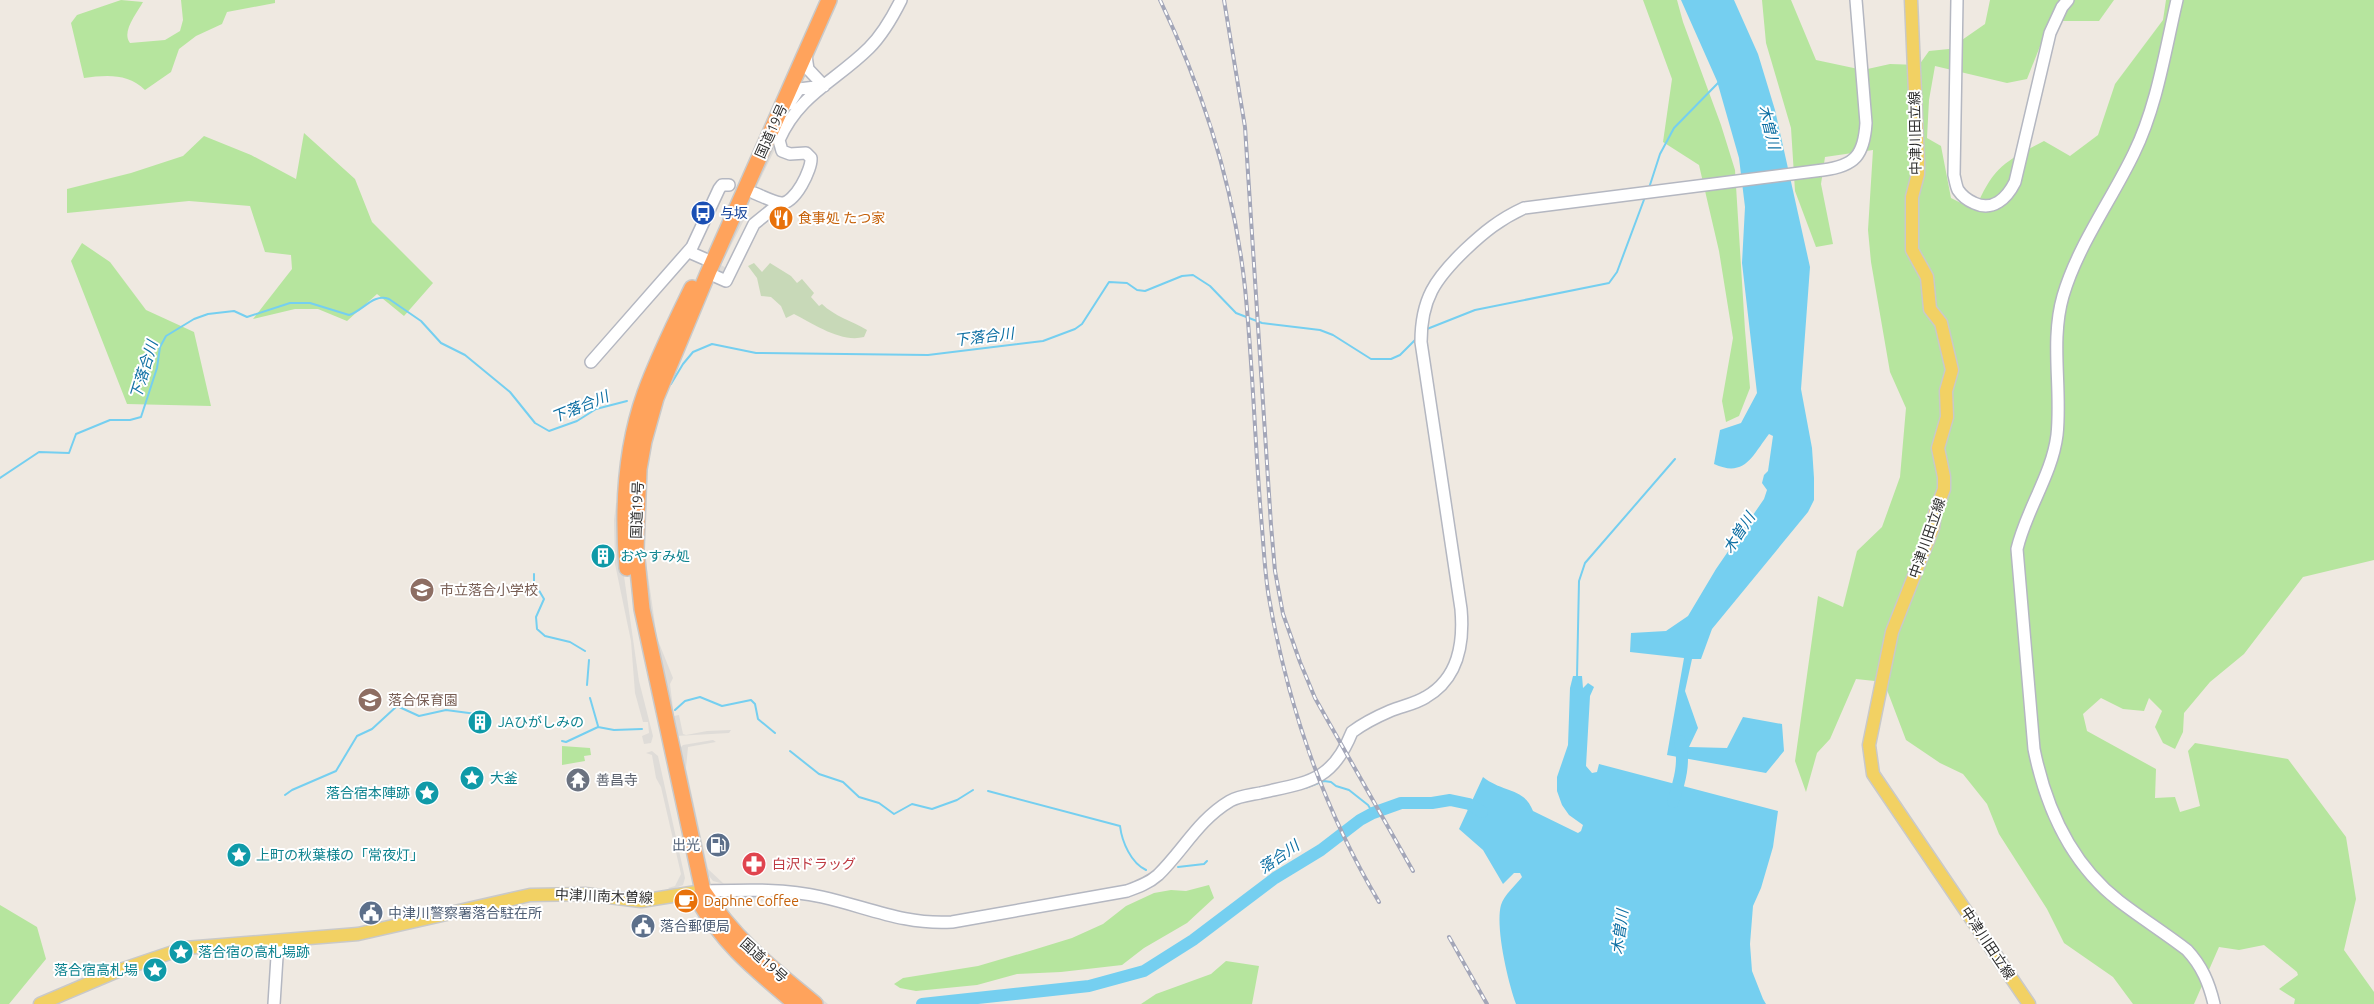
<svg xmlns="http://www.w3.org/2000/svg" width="2374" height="1004" font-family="Ubuntu,'Noto Sans JP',sans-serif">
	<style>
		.green { fill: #b6e59e }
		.cemetery { fill: #c8d9b8 }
		.plaza { fill: #dfdcd8 }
		.water { fill: #75cff0 }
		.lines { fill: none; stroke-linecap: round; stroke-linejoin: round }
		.stream { stroke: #75cff0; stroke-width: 2 }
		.river { stroke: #75cff0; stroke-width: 12 }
		.secondary-casing { stroke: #b4b7c1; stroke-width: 14 }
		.primary-casing { stroke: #c9c9c9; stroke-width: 15 }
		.highway-casing { stroke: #c9c9c9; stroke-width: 18 }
		.secondary { stroke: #fff; stroke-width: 11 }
		.primary { stroke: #f2d163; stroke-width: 12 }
		.highway { stroke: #ffa35c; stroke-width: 15 }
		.rail-casing { stroke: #a3a6b8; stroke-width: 4 }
		.rail { stroke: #fff; stroke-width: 2; stroke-dasharray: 5.5; stroke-linecap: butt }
		.labels { text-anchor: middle; stroke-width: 4; stroke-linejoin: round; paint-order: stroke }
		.street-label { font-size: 14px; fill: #2e2e2e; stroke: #fff }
		.transit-label { font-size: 14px; fill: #164399; stroke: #fff; text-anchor: start }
		.food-label { font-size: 14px; fill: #c56008; stroke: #fff; text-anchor: start }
		.culture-label { font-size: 14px; fill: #0d838f; stroke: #fff; text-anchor: start }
		.education-label { font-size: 14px; fill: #785e54; stroke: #fff; text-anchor: start }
		.worship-label { font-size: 14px; fill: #5b616d; stroke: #fff; text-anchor: start }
		.service-label { font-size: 14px; fill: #4e5e75; stroke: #fff; text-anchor: start }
		.health-label { font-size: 14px; fill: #be3a42; stroke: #fff; text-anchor: start }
		.water-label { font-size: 15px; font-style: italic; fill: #0d6fa3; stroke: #fff }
	</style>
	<rect width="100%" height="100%" fill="#efe9e1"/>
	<path class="green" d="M121 0 143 2C137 13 121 32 130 43L165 40 180 31 183 20 181 0H275V3L227 12 222 24 196 36 179 49 171 72 145 90C128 73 106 75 84 78L71 23 77 15Z
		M1643 0H1677L1683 22 1721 125 1735 170 1745 330 1750 388 1739 416 1726 422 1722 401 1733 338 1719 251 1699 165 1663 142 1672 79Z
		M1762 0H1791L1816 60 1863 70 1890 64 1919 65 1929 51 1949 49 1985 24 1990 0H2114L2099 21H2050L2027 79 2007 83 1935 66 1929 100 1927 138 1941 146 1951 198 1975 210C1993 167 2004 162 2044 141L2070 156 2098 135 2115 84 2163 20 2166 0H2374V560L2303 577 2244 654 2210 682 2184 713 2183 732 2175 749 2163 743 2155 727 2162 711 2149 698 2144 711 2123 709 2101 698 2083 714 2087 731 2156 769 2155 798 2175 797 2180 812 2200 806 2188 751 2195 743 2288 759 2346 837 2356 899 2344 950 2374 992V1004H2294L2295 999 2279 989 2298 975 2297 972 2264 945 2239 950 2219 947 2194 1004H2133L2113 977 2064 943 2047 909 1999 834 1987 804 1963 774 1940 763 1906 740 1884 682 1856 679 1830 739 1817 753 1806 792 1795 761 1818 596 1843 607 1857 551 1882 527 1900 477 1906 408 1890 372 1871 262 1868 230 1873 150 1825 157 1821 184 1833 244 1816 247 1795 191 1791 128 1766 43Z
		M304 133 355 179 372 222 433 283 404 316 377 294 347 321 318 309H295L253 319 292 269 291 255 265 252 250 206 189 201 67 213V189L131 173 183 156 204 136 251 155 296 179Z
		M82 243 110 262 146 310 194 332 211 406 127 404 71 261Z
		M562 746 590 748 591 755 584 756 585 761 562 765Z
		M1209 885 1214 898 1187 923 1144 948 1122 965 1061 972 1017 974 977 985 916 991 900 988 894 984 903 978 978 966 1033 950 1072 938 1103 924 1126 906 1154 893 1171 890 1186 891Z
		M0 905 37 927 46 959 9 1004H0Z
		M1226 961 1259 966 1252 1004H1141L1156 994 1211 974Z"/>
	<path class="cemetery" d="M754 263 762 272 770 263 791 276 797 283 802 279 814 293 811 297 819 306 822 304C834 316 852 321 867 330L864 337C841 343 814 324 794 314L786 318 781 306 771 297 761 296 757 278 748 266Z"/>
	<path class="plaza" d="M811 89 775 139 776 147 751 198 744 220 721 265 728 269 727 272 723 273 717 270 721 255 740 222 746 199 786 113 796 101Z
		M616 503H619L623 569 639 681 653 736 651 743 644 744 642 736 649 733 648 722H643L635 693 631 641 615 564 614 520Z
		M643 540 657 638 673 678 670 684 674 716 679 715 683 734 686 735 707 731 731 730 729 733 676 736 670 710 663 668 652 632 641 558Z
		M713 740 716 742 688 747 686 768 708 869 724 884 713 881 705 871 679 749 683 745Z
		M652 751 658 756 685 878 683 885 671 890 668 888 675 886 681 874 661 787 656 778 652 755 646 753Z
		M732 895 772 896 773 900 734 903 727 906V909L750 938 767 954 828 1004H823L770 961 722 908 723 900Z"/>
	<path class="water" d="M1681 0H1734L1758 54 1775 110 1810 267 1801 389 1812 448 1814 478V500L1808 512 1712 629 1701 659H1692L1685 691 1698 728 1689 747 1727 748 1743 717 1782 724 1784 751 1766 773 1667 755 1684 658 1630 652 1631 633 1666 631 1688 616 1716 569 1764 499 1767 490 1762 483 1764 475 1768 471 1773 436 1769 434C1752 456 1745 478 1714 464L1720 430 1741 423 1757 393 1742 263 1745 207 1739 158 1717 81Z
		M1573 676H1582L1583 688 1588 683 1594 687 1590 696 1586 766 1592 773 1597 772 1599 764 1778 811 1773 847 1761 888 1753 906 1750 944 1752 971 1763 999 1766 1004H1516C1508 982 1495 927 1501 905 1504 895 1516 885 1522 877L1520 873H1514L1503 884 1483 850 1459 829 1483 777C1503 793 1524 787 1533 811L1578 833 1581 831 1583 825 1569 815 1562 805 1557 791V777L1568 745 1570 688Z"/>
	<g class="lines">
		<path class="stream" d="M1649 188 1660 154 1674 128 1719 82
			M1427 329 1475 310 1609 283 1617 272 1645 197
			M671 384 683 364 693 352 712 344 756 353 928 355 1043 341 1075 329 1082 324 1109 282 1127 283 1137 290 1145 291 1182 276 1193 275 1210 286 1236 313 1262 323 1320 330 1333 335 1371 359H1391L1400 355 1416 339
			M0 478 39 452 69 453 76 434 110 420H130L141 417 157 368 160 347 166 336 194 319 208 314 234 311 247 317 290 303H310L349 315C363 311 373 293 389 299L421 321 441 343 465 355 510 392 535 423 549 431 577 421 596 409 627 401
			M534 574V582L544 599 536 617 537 629 545 636 570 642 585 651
			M1577 677 1579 581 1585 563 1675 459
			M587 685 589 660
			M590 698 598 726
			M675 710 685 701 700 697 722 706 751 700 755 704 758 719 775 733
			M562 741 566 742 598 727 614 730 642 729
			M790 751 819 774 843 782 859 797 879 803 894 814 912 804 932 809 957 800 973 790
			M1305 788 1324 781 1331 782 1336 786 1349 790 1368 805 1373 813
			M988 791 1120 826C1122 842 1131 863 1146 870
			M285 795 292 790 336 771 357 736 372 729 397 706 419 716 446 710 484 715
			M1178 867 1204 864 1207 861"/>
		<path class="river" d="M1673 802C1680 780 1685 763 1680 741
			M922 1004 1089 986 1144 971 1193 940 1275 878 1321 850 1360 820 1373 813 1401 803H1432L1450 800 1469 804 1482 812"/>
		<defs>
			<path id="secondary" d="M1957 0 1954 175C1955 179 1956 186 1958 190 1962 196 1967 200 1974 203 1993 212 2007 198 2015 182L2050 33 2062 7 2068 0
				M2177 0C2165 51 2157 106 2134 153 2111 201 2078 245 2063 296 2050 341 2062 389 2057 435 2052 475 2026 510 2017 549L2034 749C2046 808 2070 863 2119 901 2141 918 2165 933 2187 950 2202 966 2209 983 2214 1004
				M806 56 808 69 824 86
				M789 104 799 89 824 86
				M754 193C762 196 773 202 781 203 795 204 812 169 811 158L806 153 790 154 782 151 779 140C799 94 836 81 869 48 883 34 892 18 901 0
				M689 252 705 259
				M708 273 726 281 754 224 780 203
				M591 362 692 247 719 189 722 185H729
				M703 891C743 890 783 888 822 897 867 907 904 925 952 922L1127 891C1138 887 1149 883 1158 875 1183 851 1198 820 1230 801 1239 796 1250 795 1260 793 1308 782 1332 782 1352 732 1364 723 1376 717 1390 711 1402 706 1415 704 1426 697 1459 678 1464 643 1461 609L1421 342C1421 299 1435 279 1465 250 1484 232 1500 219 1524 208L1823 170C1855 166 1864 155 1866 123L1856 0
				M274 1004 278 941"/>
			<path id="primary" d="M1911 0 1918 162V174L1912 197V250L1927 277 1930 309 1941 323 1952 370 1946 391 1947 417 1938 448 1944 477V489L1935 513 1933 528 1892 632 1869 745 1873 774 2029 1004
				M40 1004 120 970 185 948 358 934 530 895 585 894 641 901 703 891"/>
			<path id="highway" d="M627 568C622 509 625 449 645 393 658 357 675 323 692 288
				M697 898C724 945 755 969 796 1004
				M815 1004C769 966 737 942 703 891L642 609 636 550 639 469 644 441 656 398 708 273 829 0"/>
		</defs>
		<use href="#secondary" class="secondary-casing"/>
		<use href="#primary" class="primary-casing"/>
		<use href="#highway" class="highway-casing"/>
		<use href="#secondary" class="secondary"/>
		<use href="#primary" class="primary"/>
		<use href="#highway" class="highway"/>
		<defs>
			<path id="rail" d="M1160 0C1204 92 1234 186 1245 288 1253 367 1255 448 1262 528 1264 551 1265 575 1269 598 1288 706 1323 808 1379 902
				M1224 0 1245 127 1271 525 1275 571 1283 614 1300 662 1315 698 1413 871
				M1449 937 1487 1004"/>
		</defs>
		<use href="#rail" class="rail-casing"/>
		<use href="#rail" class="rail"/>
	</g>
	<defs>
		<symbol id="bus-disc" viewBox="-11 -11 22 22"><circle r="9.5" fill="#1a4fb4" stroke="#fff"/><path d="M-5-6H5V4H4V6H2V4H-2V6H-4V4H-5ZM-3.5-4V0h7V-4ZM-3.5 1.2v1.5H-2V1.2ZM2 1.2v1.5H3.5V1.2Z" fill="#fff"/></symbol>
		<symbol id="restaurant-disc" viewBox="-11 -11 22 22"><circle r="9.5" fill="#e8710a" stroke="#fff"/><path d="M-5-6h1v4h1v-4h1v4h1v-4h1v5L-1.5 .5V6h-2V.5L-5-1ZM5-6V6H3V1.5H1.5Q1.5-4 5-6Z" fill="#fff"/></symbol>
		<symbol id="building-disc" viewBox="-11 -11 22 22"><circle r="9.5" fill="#0f9aa8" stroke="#fff"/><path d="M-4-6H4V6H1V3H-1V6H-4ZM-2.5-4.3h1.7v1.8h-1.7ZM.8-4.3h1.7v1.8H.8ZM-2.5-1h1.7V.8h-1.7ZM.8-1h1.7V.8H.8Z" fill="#fff"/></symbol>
		<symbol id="school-disc" viewBox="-11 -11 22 22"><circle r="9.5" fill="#8d6e63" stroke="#fff"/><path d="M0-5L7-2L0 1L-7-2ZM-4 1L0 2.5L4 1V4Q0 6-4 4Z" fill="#fff"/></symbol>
		<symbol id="sight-disc" viewBox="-11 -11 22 22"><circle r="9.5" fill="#0f9aa8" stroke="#fff"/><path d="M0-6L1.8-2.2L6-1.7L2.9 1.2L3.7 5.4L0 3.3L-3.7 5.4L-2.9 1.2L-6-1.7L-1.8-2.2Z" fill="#fff"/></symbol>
		<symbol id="temple-disc" viewBox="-11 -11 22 22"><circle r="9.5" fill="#6b7280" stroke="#fff"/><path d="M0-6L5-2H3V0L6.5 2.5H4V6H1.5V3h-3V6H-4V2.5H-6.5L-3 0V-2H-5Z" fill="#fff"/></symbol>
		<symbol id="fuel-disc" viewBox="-11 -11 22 22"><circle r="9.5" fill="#5c6f8a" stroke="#fff"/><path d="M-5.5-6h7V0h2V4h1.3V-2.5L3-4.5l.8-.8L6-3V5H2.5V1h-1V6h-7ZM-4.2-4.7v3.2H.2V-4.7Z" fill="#fff"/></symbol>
		<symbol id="pharmacy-disc" viewBox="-11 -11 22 22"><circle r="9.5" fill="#e0444e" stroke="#fff"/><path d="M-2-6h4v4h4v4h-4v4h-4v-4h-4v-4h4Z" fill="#fff"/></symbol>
		<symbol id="cafe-disc" viewBox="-11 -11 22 22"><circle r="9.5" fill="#e8710a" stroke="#fff"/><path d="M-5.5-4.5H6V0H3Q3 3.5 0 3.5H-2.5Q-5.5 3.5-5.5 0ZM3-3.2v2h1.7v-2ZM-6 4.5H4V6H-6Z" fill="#fff"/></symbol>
		<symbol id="civic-disc" viewBox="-11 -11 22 22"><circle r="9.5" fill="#5c6f8a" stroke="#fff"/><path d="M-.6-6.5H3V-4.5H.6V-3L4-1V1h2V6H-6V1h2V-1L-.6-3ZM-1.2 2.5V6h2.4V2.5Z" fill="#fff"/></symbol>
	</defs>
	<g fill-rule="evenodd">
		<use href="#bus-disc" x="689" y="199" width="28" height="28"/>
		<use href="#restaurant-disc" x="767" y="204" width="28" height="28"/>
		<use href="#building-disc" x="589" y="542" width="28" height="28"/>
		<use href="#school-disc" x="408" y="576" width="28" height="28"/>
		<use href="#school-disc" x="356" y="686" width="28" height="28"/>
		<use href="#building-disc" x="466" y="708" width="28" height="28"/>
		<use href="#sight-disc" x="458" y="764" width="28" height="28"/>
		<use href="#temple-disc" x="564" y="766" width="28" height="28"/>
		<use href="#sight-disc" x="413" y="779" width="28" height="28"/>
		<use href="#fuel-disc" x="704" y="831" width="28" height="28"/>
		<use href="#sight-disc" x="225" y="841" width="28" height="28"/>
		<use href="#pharmacy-disc" x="740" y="850" width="28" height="28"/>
		<use href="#cafe-disc" x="672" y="887" width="28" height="28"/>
		<use href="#civic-disc" x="357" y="899" width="28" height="28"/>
		<use href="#civic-disc" x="629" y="912" width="28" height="28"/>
		<use href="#sight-disc" x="167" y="938" width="28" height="28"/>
		<use href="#sight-disc" x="141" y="956" width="28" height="28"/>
	</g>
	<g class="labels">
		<g class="street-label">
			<text transform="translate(771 131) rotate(-66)" y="5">国道19号</text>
			<text transform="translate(1915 133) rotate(-91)" y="5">中津川田立線</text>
			<text transform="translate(637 510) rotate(-88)" y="5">国道19号</text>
			<text transform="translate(1927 538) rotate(-71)" y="5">中津川田立線</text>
			<text transform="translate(604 896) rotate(2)" y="5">中津川南木曽線</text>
			<text transform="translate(1988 943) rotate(56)" y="5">中津川田立線</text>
			<text transform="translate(764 960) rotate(42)" y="5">国道19号</text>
		</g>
		<g class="transit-label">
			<text x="720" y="218">与坂</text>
		</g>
		<g class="food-label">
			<text x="798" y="223">食事処 たつ家</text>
			<text x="704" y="906">Daphne Coffee</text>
		</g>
		<g class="culture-label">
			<text x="620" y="561">おやすみ処</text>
			<text x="498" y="727">JAひがしみの</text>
			<text x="490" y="783">大釜</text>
			<text x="410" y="798" text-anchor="end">落合宿本陣跡</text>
			<text x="256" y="860">上町の秋葉様の「常夜灯」</text>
			<text x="198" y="957">落合宿の高札場跡</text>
			<text x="138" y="975" text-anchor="end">落合宿高札場</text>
		</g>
		<g class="education-label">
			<text x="440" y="595">市立落合小学校</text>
			<text x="388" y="705">落合保育園</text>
		</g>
		<g class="worship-label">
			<text x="596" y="785">善昌寺</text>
		</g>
		<g class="service-label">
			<text x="700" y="850" text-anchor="end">出光</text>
			<text x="388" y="918">中津川警察署落合駐在所</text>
			<text x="660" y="931">落合郵便局</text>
		</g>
		<g class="health-label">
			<text x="772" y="869">白沢ドラッグ</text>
		</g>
		<g class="water-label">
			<text transform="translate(1769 127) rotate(76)" y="5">木曽川</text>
			<text transform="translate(984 337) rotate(-7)" y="5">下落合川</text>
			<text transform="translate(144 370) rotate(-73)" y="5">下落合川</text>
			<text transform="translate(580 407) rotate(-22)" y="5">下落合川</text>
			<text transform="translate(1739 533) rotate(-57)" y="5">木曽川</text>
			<text transform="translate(1279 857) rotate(-35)" y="5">落合川</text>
			<text transform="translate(1620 932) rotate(-83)" y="5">木曽川</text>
		</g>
	</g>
</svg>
